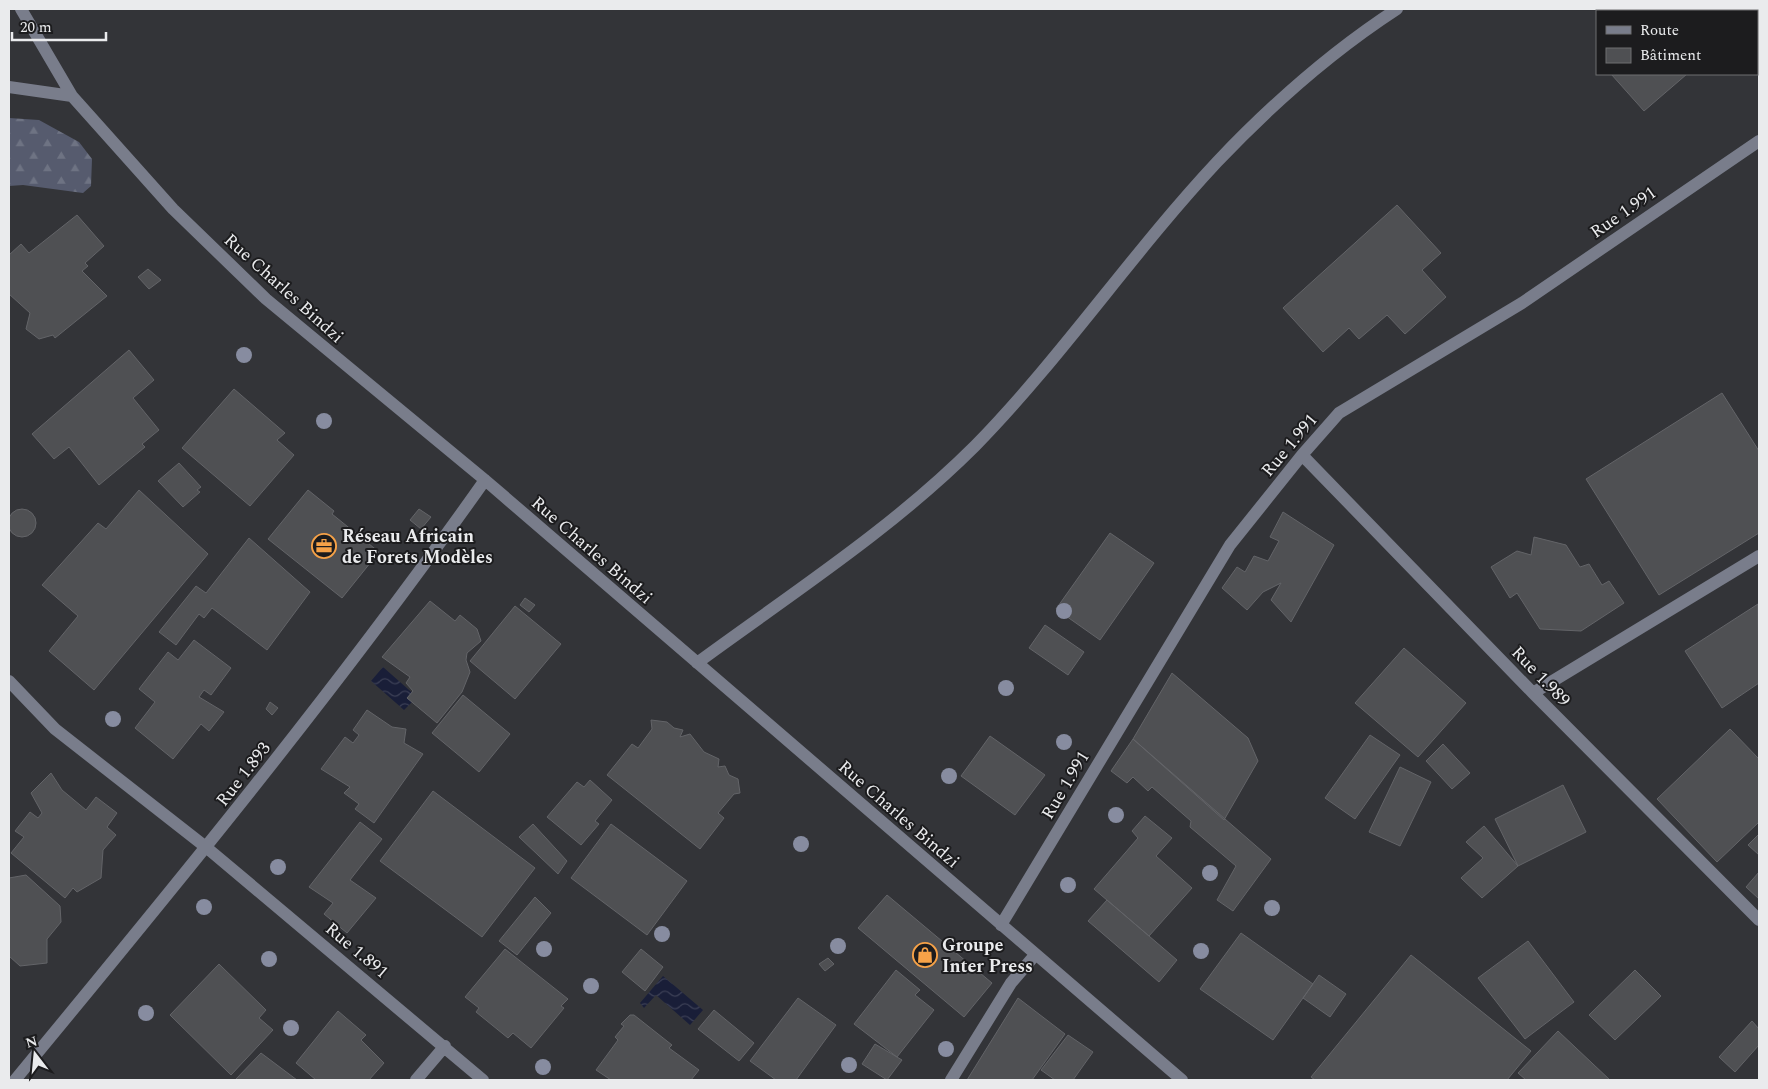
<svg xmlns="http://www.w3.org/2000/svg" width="1768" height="1089" font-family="Spectral,serif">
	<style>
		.forest { fill: url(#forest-firs) }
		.water { fill: url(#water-waves) }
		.building { fill: #4f5053; stroke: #636468 }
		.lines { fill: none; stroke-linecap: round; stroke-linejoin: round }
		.minor { stroke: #797d8b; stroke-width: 12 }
		.tree { fill: #878ca0 }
		.labels { text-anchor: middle; stroke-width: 4; stroke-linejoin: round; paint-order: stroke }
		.street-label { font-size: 18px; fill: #eaebed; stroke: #1c1c1e }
		.poi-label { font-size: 18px; font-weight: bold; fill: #eaebed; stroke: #1c1c1e; text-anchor: start }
	</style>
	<defs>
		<pattern id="forest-firs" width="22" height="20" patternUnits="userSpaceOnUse" patternTransform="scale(1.25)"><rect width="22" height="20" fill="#565b6e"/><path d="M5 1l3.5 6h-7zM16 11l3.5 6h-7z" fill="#6e7383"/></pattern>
		<pattern id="water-waves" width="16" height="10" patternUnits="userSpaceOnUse" patternTransform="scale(1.25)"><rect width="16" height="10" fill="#191e38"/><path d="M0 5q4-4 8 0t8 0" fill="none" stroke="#3b3f55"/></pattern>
	</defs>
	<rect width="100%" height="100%" fill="#333438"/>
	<path class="forest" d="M9 118 39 120 79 142 92 159 91 186 83 193 23 185 9 186Z"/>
	<path class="water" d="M383 667 417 697 404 710 371 681Z
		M663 976 703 1010 690 1025 656 995 644 1008 640 1003Z"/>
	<path class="building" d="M1611 74H1687L1644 111Z
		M1397 205 1441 253 1422 270 1446 297 1405 334 1387 315 1359 339 1349 328 1323 352 1283 308Z
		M77 215 104 246 85 263 88 266 82 271 107 296 55 338 53 335 39 339 26 329 30 313 9 294V255L21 244 29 253Z
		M148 269 161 280 149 289 138 277Z
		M129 350 154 380 133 398 159 430 142 444 145 447 99 485 69 447 54 459 32 434Z
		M234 389 285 433 277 440 294 455 250 506 182 448Z
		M1722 393 1759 451V533L1659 595 1586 479Z
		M179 463 201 487 197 490 200 492 183 507 158 481Z
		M139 490 208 554 94 690 49 651 78 616 42 585 98 523 106 529Z
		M308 490 334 511 332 514 379 552 342 598 268 539Z
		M8 523a14 14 0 1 1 28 0a14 14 0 1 1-28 0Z
		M419 509 431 517 421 529 410 520Z
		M1283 512 1334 545 1291 622 1271 600 1281 583 1263 592 1247 610 1222 588 1237 567 1245 572 1254 556 1268 561 1279 541 1270 537Z
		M1110 533 1154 563 1100 640 1056 609Z
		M1534 537 1566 545 1580 567 1589 564 1602 585 1609 581 1624 603 1581 631 1540 629 1517 593 1510 598 1491 567 1517 551 1531 555Z
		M249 538 310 592 267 650 212 608 204 618 199 614 176 645 159 632 196 586 206 593Z
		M525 598 535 605 529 612 520 605Z
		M430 601 455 621 460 615 477 629 481 641 467 653 466 660 470 672 462 692 437 723 407 698 413 691 406 683 410 677 382 657Z
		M1758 604 1759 683 1722 708 1685 651Z
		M515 606 561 644 515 699 470 661Z
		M1045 625 1084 652 1068 675 1029 648Z
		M194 640 231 668 211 695 204 690 199 697 224 712 209 731 201 724 173 759 135 728 155 702 139 689 168 652 178 660Z
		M1404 648 1466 703 1418 757 1355 703Z
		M1172 673 1248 738 1258 761 1224 820 1133 739Z
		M463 695 510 734 479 772 432 733Z
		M270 702 278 708 272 715 266 709Z
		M367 710 392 727 406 729 404 743 423 754 374 823 355 809 359 804 344 793 350 787 321 769 345 737 353 743 359 735 353 730Z
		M651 720 667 722 674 728 683 730 680 737 690 734 704 752 719 759 718 767 725 766 729 775 738 779 740 793 734 794 718 813 724 818 700 849 607 775 632 744 638 748 652 729Z
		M1730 729 1759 759V822L1717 862 1657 799Z
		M1370 735 1400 755 1355 819 1325 798Z
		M990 736 1045 775 1015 815 961 776Z
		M1133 739 1271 859 1233 911 1217 900 1236 866 1190 827 1191 821 1152 787 1148 791 1133 777 1127 783 1111 771Z
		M1443 744 1470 773 1452 789 1426 761Z
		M1400 767 1431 782 1400 846 1369 832Z
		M51 773 62 790 86 810 96 797 117 813 107 827 116 835 103 850 101 878 77 892 73 888 65 898 11 853 24 837 15 831 30 812 38 818 42 813 31 793Z
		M590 780 612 800 595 821 599 824 581 845 547 817 577 782 584 787Z
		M1563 785 1586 832 1518 866 1495 819Z
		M433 791 535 868 482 937 380 861Z
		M1145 816 1172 838 1156 856 1192 888 1149 936 1094 889 1138 838 1132 831Z
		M360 822 382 839 350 880 376 898 347 933 324 914 333 903 309 887Z
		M533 824 567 861 558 874 519 837Z
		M611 824 687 881 647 935 571 878Z
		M1484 826 1518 866 1482 898 1461 878 1483 858 1466 842Z
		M1759 834V855L1748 845Z
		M1759 872V899L1746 887Z
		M26 875 60 906 61 922 47 939V963L20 966 9 956V878Z
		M887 895 992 983 964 1017 858 928Z
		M535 897 551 913 517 955 499 941Z
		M1107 900 1177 960 1159 982 1088 921Z
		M1241 933 1313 984 1273 1040 1200 989Z
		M1528 941 1574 1002 1525 1039 1478 978Z
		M505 949 568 999 561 1006 564 1008 531 1048 513 1033 508 1038 476 1012 479 1008 465 997Z
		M641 949 663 967 645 991 622 972Z
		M1411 955 1531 1051 1507 1080H1315L1311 1077Z
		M828 958 834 964 825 971 819 964Z
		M219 964 266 1010 259 1018 273 1030 231 1075 170 1015Z
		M896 970 920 990 915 995 934 1010 897 1057 854 1024Z
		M1635 970 1661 996 1615 1040 1589 1015Z
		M1319 975 1346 994 1330 1017 1303 998Z
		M798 998 836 1025 796 1080H776L750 1061Z
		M1018 998 1065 1034 1032 1080H967Z
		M714 1010 754 1043 739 1061 698 1029Z
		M338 1011 366 1035 361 1040 384 1063 369 1080H316L296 1063Z
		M630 1015H634L672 1045 669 1048 699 1070 691 1080H611L596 1070 618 1040 615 1037 624 1026 621 1024Z
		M1752 1021 1759 1029V1045L1735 1072 1719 1057Z
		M1558 1031 1610 1080H1526L1518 1073Z
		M1068 1035 1093 1052 1073 1080H1055L1041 1070Z
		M875 1044 902 1060 887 1080 862 1064Z
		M261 1053 297 1080H235Z"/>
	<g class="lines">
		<path class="minor" d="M21 9 72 96 173 209 266 299 485 480 1182 1080
			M9 87 72 96
			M1302 455 1533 693 1759 920
			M697 663C791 594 892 529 975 446 1062 357 1132 253 1217 162 1272 104 1331 52 1397 9
			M9 681 55 729 207 848 483 1080
			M1533 693 1759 556
			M1001 925 1230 545 1302 455 1339 413 1522 303 1759 141
			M15 1080C177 884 338 688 485 480
			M416 1080 445 1046
			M951 1080 1011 983 1035 955"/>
	</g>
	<g class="tree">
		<circle cx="244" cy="355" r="8"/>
		<circle cx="324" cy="421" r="8"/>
		<circle cx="1064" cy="611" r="8"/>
		<circle cx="1006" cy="688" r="8"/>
		<circle cx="113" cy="719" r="8"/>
		<circle cx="1064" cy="742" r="8"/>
		<circle cx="949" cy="776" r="8"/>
		<circle cx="1116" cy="815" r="8"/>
		<circle cx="801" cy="844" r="8"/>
		<circle cx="278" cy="867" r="8"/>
		<circle cx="1210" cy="873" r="8"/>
		<circle cx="1068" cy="885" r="8"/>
		<circle cx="204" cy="907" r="8"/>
		<circle cx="1272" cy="908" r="8"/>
		<circle cx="662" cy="934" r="8"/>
		<circle cx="838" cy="946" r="8"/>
		<circle cx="544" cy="949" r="8"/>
		<circle cx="1201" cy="951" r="8"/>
		<circle cx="269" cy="959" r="8"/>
		<circle cx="591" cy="986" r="8"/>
		<circle cx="146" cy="1013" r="8"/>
		<circle cx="291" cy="1028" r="8"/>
		<circle cx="946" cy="1049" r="8"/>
		<circle cx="849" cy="1065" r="8"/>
		<circle cx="543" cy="1067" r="8"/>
	</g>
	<defs>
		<symbol id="office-ring" viewBox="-11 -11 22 22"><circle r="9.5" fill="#1c1c1e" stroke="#f6a248" stroke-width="1.5"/><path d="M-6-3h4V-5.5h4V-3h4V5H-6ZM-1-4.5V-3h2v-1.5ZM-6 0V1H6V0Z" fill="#f6a248"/></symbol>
		<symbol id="shop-ring" viewBox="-11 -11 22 22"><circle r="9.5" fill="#1c1c1e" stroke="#f6a248" stroke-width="1.5"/><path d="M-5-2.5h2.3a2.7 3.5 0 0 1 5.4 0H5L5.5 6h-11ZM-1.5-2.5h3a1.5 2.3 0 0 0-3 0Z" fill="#f6a248"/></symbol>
	</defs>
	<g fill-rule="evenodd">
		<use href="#office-ring" x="310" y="532" width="28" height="28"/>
		<use href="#shop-ring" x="911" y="941" width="28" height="28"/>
	</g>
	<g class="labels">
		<g class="street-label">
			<text transform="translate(1623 212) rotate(-35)" y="6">Rue 1.991</text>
			<text transform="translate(284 288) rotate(42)" y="6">Rue Charles Bindzi</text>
			<text transform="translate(1289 445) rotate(-50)" y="6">Rue 1.991</text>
			<text transform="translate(592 550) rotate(41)" y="6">Rue Charles Bindzi</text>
			<text transform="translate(1541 676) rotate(46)" y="6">Rue 1.989</text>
			<text transform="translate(243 774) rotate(-52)" y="6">Rue 1.893</text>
			<text transform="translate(1065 785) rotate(-59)" y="6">Rue 1.991</text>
			<text transform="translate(899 814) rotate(41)" y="6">Rue Charles Bindzi</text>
			<text transform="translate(357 950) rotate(40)" y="6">Rue 1.891</text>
		</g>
		<g class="poi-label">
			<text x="342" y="542">Réseau Africain<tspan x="342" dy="21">de Forets Modèles</tspan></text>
			<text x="942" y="951">Groupe<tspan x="942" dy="21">Inter Press</tspan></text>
		</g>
	</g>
	<rect width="1768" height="1089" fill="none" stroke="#eaebed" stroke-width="20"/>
	<rect x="1596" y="10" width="162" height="65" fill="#1c1c1e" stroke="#6e6f71"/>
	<rect x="1606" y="26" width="25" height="8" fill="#797d8b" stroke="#6e6f71"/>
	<text x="1640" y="35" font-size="15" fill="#eaebed">Route</text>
	<rect x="1606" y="48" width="25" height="15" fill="#4f5053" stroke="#6e6f71"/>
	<text x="1640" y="60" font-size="15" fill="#eaebed">Bâtiment</text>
	<g transform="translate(35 1054) rotate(344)" stroke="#1c1c1e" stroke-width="4" paint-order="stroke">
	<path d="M0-4L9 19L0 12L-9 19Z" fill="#eaebed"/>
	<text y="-8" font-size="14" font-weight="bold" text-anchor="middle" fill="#eaebed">N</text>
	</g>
	<path d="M12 32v8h94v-8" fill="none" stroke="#eaebed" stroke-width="2.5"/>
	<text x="20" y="32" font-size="15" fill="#eaebed" stroke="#1c1c1e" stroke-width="4" paint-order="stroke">20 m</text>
</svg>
